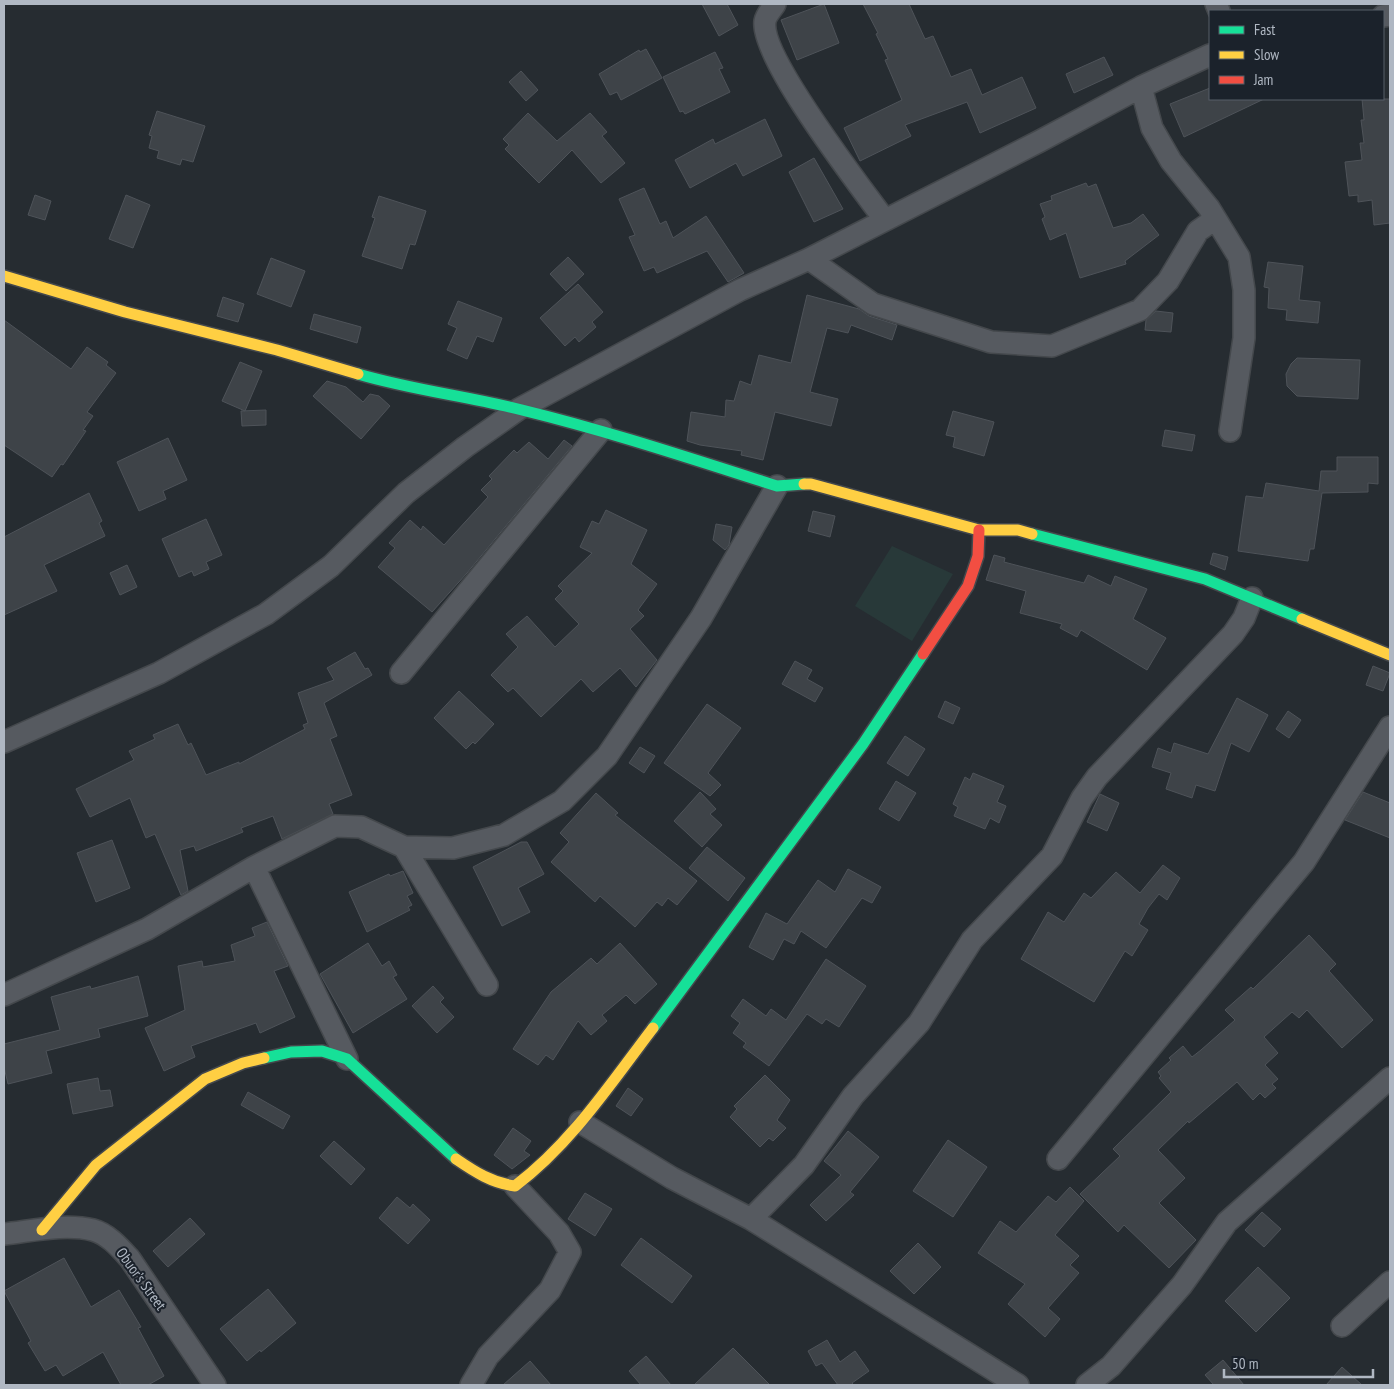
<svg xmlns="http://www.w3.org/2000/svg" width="1394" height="1389" font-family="'PT Sans Narrow',sans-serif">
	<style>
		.green { fill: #283939 }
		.building { fill: #3e4348; stroke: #4e5359 }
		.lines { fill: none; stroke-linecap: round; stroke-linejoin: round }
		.street-casing { stroke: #44484c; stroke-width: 24 }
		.fast-casing { stroke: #44484c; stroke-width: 14 }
		.slow-casing { stroke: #44484c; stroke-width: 14 }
		.jam-casing { stroke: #44484c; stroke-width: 14 }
		.street { stroke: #565a60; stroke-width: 21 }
		.fast { stroke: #16e098; stroke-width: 11 }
		.slow { stroke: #ffcf43; stroke-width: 11 }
		.jam { stroke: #f24e42; stroke-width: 11 }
		.labels { text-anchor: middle; stroke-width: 4; stroke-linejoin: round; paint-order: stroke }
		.street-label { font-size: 15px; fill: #b0b8c3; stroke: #1b222b }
	</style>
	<rect width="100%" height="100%" fill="#262c31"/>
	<path class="green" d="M892 546 953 574 912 641 855 606Z"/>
	<path class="building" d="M702 4H727L738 25 719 36Z
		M824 4 839 43 797 60 781 20Z
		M863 4H909L925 39 933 36 951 77 971 69 982 95 1022 77 1036 108 980 133 967 102 905 125 911 136 860 161 844 128 902 100 885 60 888 59 876 34 878 33Z
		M646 49 662 78 621 100 617 92 610 95 599 74 639 50 640 52Z
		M715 52 723 68 719 69 730 92 685 114 683 111 680 112 663 77Z
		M1104 57 1113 75 1074 93 1066 74Z
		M521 71 538 90 526 101 509 82Z
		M1210 88V99H1264L1184 137 1170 104Z
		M1362 99H1390V223L1374 225 1372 200 1358 202V195L1349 196 1345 162 1362 160 1360 143H1364L1361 120H1364Z
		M157 111 205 126 193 162 182 159 180 165 157 158 159 151 149 148 152 136 149 135Z
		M528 113 557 141 590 113 607 132 602 136 625 163 601 183 572 150 539 183 505 149 509 145 503 139Z
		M765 119 782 156 743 176 736 163 690 188 675 160 713 139 715 144Z
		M814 158 843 209 814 222 789 172Z
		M1086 183 1088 187 1096 184 1113 228 1131 223 1143 214 1159 235 1125 261 1126 264 1080 278 1066 233 1050 240 1042 219 1045 217 1040 204 1052 200 1051 196Z
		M644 188 660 224 666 221 673 238 706 216 744 273 728 282 707 251 657 273 654 267 644 271 629 237 635 235 619 199Z
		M35 195 51 201 45 220 28 215Z
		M126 195 150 205 133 248 109 239Z
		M379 196 426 211 415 245 410 244 402 269 362 256 375 218 372 217Z
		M568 257 584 274 566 291 550 274Z
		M271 258 305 271 291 307 257 294Z
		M1268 262 1303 266 1299 300 1320 302 1318 323 1286 320 1287 310 1268 308 1269 288 1264 287Z
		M578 284 603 312 592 322 596 327 579 342 575 337 565 346 540 318Z
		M807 295 859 309 869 316 897 325 892 340 851 325 848 333 827 328 810 392 838 399 831 426 775 412 763 460 741 455 742 451 700 445 687 441 691 412 725 417 726 400 734 401 740 381 751 385 759 355 791 363Z
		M223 297 244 304 238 322 217 316Z
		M458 301 502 318 493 342 477 336 467 359 447 350 457 328 448 324Z
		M1156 311 1173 313 1171 332 1145 330 1146 320Z
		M314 314 361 327 357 343 310 329Z
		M4 320 71 369 87 347 108 362 106 365 116 373 87 412 93 416 83 430 86 431 63 465 61 464 52 477 4 445Z
		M1297 358 1360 360 1358 399 1297 396 1287 386 1286 374 1291 364Z
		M240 362 262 371 245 411 222 401Z
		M327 381 346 387 363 402 370 394 379 396 390 406 361 439 313 396Z
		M266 410V425L242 426 241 411Z
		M953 411 994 422 984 456 953 447 955 437 946 435Z
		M1165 430 1195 435 1192 451 1162 446Z
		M168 438 187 480 163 491 166 499 139 511 117 462Z
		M564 440 572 446 467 573 432 612 378 567 395 548 389 543 410 520 421 530 423 526 444 545 488 497 481 490 492 479 489 476 514 450 517 453 529 442 548 459Z
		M1337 457H1378V484L1368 483V492L1322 493 1314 549H1310L1308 561 1238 551 1246 496 1263 498 1266 483 1319 491 1321 471H1337Z
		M89 493 102 521 99 523 105 536 44 565 57 591 4 615V537Z
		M606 510 647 530 631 564 657 584 638 610 644 616 630 629 657 660 636 687 620 668 593 692 581 679 541 717 513 688 508 692 491 675 518 647 506 634 527 616 555 647 579 624 555 599 563 591 558 586 592 553 580 547 592 521 599 524Z
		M813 511 835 516 830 537 808 531Z
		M206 519 222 555 206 562 209 569 194 576 192 571 179 577 162 539Z
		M716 524 732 527 729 545 725 550 713 540Z
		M1213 553 1228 557 1225 570 1210 564Z
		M994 555 1005 558 1004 562 1084 583 1088 575 1111 586 1115 576 1147 589 1133 619 1166 638 1147 670 1081 630 1077 637 1060 628 1062 624 1020 613 1026 591 986 580Z
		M127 565 137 587 120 595 110 573Z
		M355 652 365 669 368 668 372 675 324 703 337 736 330 739 352 795 329 804 333 814 282 839 273 816 241 828 243 832 196 851 194 846 180 850 188 891 181 895 155 834 146 838 130 798 90 817 76 789 134 760 129 751 155 739 153 735 178 724 188 745 191 743 206 775 239 762V764L305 729 303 725 308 723 298 693 334 680 327 668Z
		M795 661 812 670 807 679 823 688 815 702 782 684Z
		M1373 666 1390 673 1383 691 1366 685Z
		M459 691 494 724 475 744 473 742 466 749 434 718Z
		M1237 698 1268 715 1249 752 1231 743 1215 791 1196 785 1192 798 1166 789 1171 773 1152 767 1158 748 1171 753 1174 743 1208 754Z
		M945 701 960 708 953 724 938 717Z
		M707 704 741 728 708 773 721 785 710 796 664 763Z
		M1288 711 1301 720 1289 738 1276 729Z
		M905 736 925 749 908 776 887 763Z
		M640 747 655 756 644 773 629 763Z
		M973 773 1004 786 997 802 1006 806 999 823 990 818 985 829 954 816 958 807 953 804 965 777 970 780Z
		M896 781 916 793 899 821 879 809Z
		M700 792 716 809 710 814 722 825 702 847 674 821Z
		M1363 792 1390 803V838L1345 820Z
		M596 793 618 813 615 815 697 881 677 905 668 898 662 906 657 902 635 927 600 896 595 902 551 862 569 842 560 833Z
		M1100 794 1119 803 1107 831 1087 822Z
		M112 840 130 888 96 902 77 853Z
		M521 842H527L544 874 518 888 530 912 502 926 473 867Z
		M707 847 745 878 728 901 689 868Z
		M1163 865 1180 878 1167 900 1159 894 1148 908 1139 924 1148 930 1132 956 1125 951 1094 1002 1021 959 1048 912 1064 922 1084 893 1091 898 1116 872 1140 893Z
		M848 869 881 887 872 903 862 898 826 948 801 931 794 944 784 939 773 960 749 947 766 913 787 924 818 880 835 892Z
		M403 871 413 893 407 896 412 905 408 907 410 910 367 932 349 892 389 874 390 876Z
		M267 922 288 966 274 971 295 1017 260 1033 256 1023 191 1046 195 1057 164 1071 145 1028 185 1010 178 966 202 961 203 967 235 961 231 945 255 936 252 928Z
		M1309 935 1336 964 1329 971 1373 1020 1342 1048 1307 1010 1299 1018 1292 1012 1264 1037 1278 1053 1265 1065 1278 1079 1272 1084 1276 1088 1265 1098 1260 1093 1253 1100 1237 1082 1189 1123 1188 1121 1158 1150 1185 1178 1159 1203 1196 1240 1169 1268 1124 1225 1118 1232 1080 1194 1120 1156 1113 1149 1171 1092 1159 1078 1161 1076 1158 1072 1171 1060 1169 1058 1183 1046 1192 1057 1201 1050 1235 1020 1225 1010 1251 987 1253 989Z
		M368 943 382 966 389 961 397 975 393 977 407 999 353 1033 320 974Z
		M620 943 657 984 635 1004 626 995 602 1015 607 1021 591 1035 578 1021 553 1060 546 1055 538 1065 513 1049 551 992 591 958 597 964Z
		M826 959 866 986 839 1027 826 1019 822 1024 807 1014 769 1066 743 1047 746 1043 733 1033 740 1023 731 1016 743 999 766 1016 771 1009 786 1020Z
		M138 976 148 1016 98 1029 100 1037 46 1051 52 1073 8 1084 4 1067V1044L60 1030 51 997 90 986 91 989Z
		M433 986 444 998 440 1002 454 1017 437 1033 412 1006Z
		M765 1075 790 1100 777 1120 786 1128 773 1141 769 1138 760 1147 730 1117 737 1109 734 1106Z
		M98 1078 100 1091 110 1090 113 1106 73 1114 67 1084Z
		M628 1088 643 1099 631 1116 616 1106Z
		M248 1092 290 1116 283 1129 241 1105Z
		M513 1128 531 1141 524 1151 530 1155 512 1169 494 1155Z
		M848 1131 879 1157 850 1192 854 1195 826 1221 810 1205 841 1175 824 1161Z
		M948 1140 987 1167 953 1217 913 1191Z
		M334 1141 365 1169 351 1185 320 1156Z
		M1070 1187 1084 1201 1055 1235 1079 1256 1070 1265 1079 1273 1048 1308 1060 1319 1045 1337 1008 1304 1025 1284 978 1253 1000 1221 1016 1232 1048 1196 1056 1202Z
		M585 1193 612 1209 595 1236 568 1219Z
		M397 1197 410 1208 413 1204 430 1220 408 1244 379 1218Z
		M1262 1212 1281 1229 1264 1247 1245 1230Z
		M190 1218 205 1234 168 1267 153 1251Z
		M641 1238 692 1276 672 1303 621 1265Z
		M918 1243 941 1267 914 1294 890 1271Z
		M64 1258 91 1307 119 1290 141 1327 138 1328 164 1376 148 1385H121L103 1352 63 1376 56 1365 45 1371 28 1343 31 1341 4 1291Z
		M1258 1267 1290 1298 1256 1332 1225 1301Z
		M268 1289 296 1323 261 1352 260 1350 247 1361 220 1329Z
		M827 1340 840 1362 855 1351 869 1371 852 1383 854 1385H838L822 1363 816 1366 808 1351Z
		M733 1348 770 1385H694Z
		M646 1356 671 1385H641L629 1371Z
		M1223 1360 1244 1385H1214L1205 1375Z
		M530 1361 551 1385H503Z
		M1342 1367 1362 1385H1326Z"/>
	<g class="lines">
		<defs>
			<path id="street" d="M775 4C772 9 766 15 765 21 759 56 860 186 884 219
				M1216 4 1219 11
				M1383 16 1390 15
				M1141 87 1152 128 1171 161 1209 208 1239 257 1244 290V338L1230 431
				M809 259 873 304 991 342 1052 346 1140 310 1168 281 1198 231 1215 219
				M401 673 601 430
				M4 742 159 673 266 614 331 566 406 493 465 447 519 409 740 290 809 259 1040 141 1141 87 1210 55
				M404 847 487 985
				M254 867 347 1059
				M4 995 147 929 254 867 335 826 361 827 404 847 453 848 504 835 562 801 607 756 701 618 777 486
				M580 1122 672 1178 751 1219 1018 1385
				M1058 1159 1304 862 1390 727
				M751 1219 804 1165 853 1096 919 1023 972 940 1052 856 1082 798 1097 777 1233 634 1244 618 1252 598
				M4 1234C32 1231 65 1223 93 1230 108 1234 120 1248 130 1259L215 1385
				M1342 1326 1390 1282
				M471 1385 488 1356 550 1290 570 1252 559 1233 515 1186
				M1087 1385 1111 1366 1182 1285 1227 1222 1390 1078"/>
			<path id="fast" d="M358 374C412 390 467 396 522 410 608 431 692 459 777 486L804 484
				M1032 534 1205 579 1302 619
				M653 1028 863 744 923 654
				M264 1058 291 1052 322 1051 347 1059 456 1159"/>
			<path id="slow" d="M4 276 125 312 277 350 358 374
				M804 484H811L979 530H1018L1032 534
				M1302 619 1390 655
				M456 1159C475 1172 492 1183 515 1186 571 1144 611 1083 653 1028
				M42 1230 96 1165 205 1079 243 1063 264 1058"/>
			<path id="jam" d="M923 654 968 586 978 556 979 530"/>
		</defs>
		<use href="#street" class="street-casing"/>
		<use href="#fast" class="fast-casing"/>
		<use href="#slow" class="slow-casing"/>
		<use href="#jam" class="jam-casing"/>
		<use href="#street" class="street"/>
		<use href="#fast" class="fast"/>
		<use href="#slow" class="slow"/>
		<use href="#jam" class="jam"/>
	</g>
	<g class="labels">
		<g class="street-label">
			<text transform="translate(141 1279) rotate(54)" y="5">Obuor’s Street</text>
		</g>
	</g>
	<rect width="1394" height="1389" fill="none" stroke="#b0b8c3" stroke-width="10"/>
	<rect x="1209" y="10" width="175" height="90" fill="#1b222b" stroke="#575e68"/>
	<rect x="1219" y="26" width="25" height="8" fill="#16e098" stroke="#575e68"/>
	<text x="1254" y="35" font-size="15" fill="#b0b8c3">Fast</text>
	<rect x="1219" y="51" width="25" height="8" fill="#ffcf43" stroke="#575e68"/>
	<text x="1254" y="60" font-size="15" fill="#b0b8c3">Slow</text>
	<rect x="1219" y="76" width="25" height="8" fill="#f24e42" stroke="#575e68"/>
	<text x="1254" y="85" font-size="15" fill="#b0b8c3">Jam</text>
	<path d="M1224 1369v8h149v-8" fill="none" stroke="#b0b8c3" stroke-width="2.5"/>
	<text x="1232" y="1369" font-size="15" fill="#b0b8c3" stroke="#1b222b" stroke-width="4" paint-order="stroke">50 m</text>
</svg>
